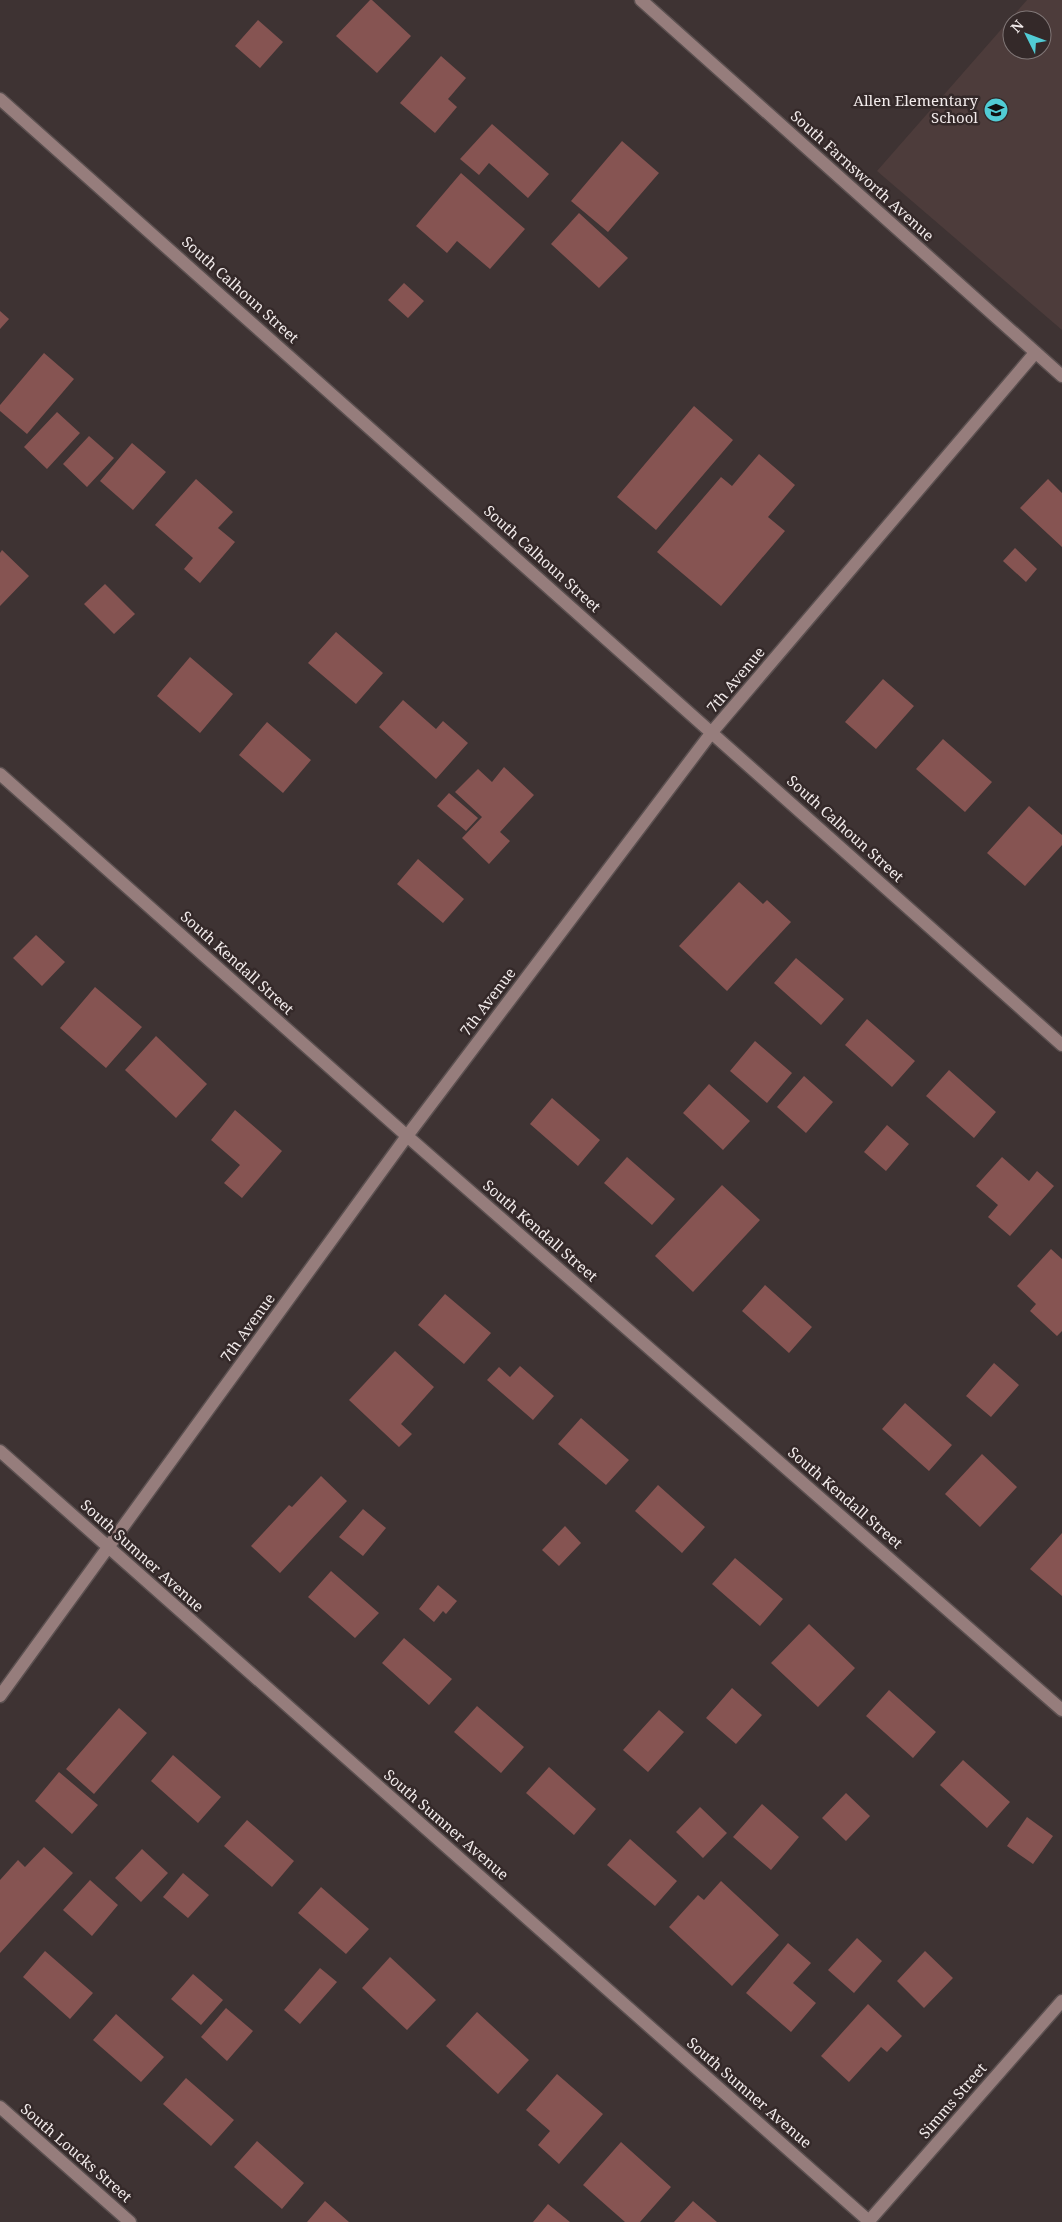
<svg xmlns="http://www.w3.org/2000/svg" width="1062" height="2222" font-family="'Noto Serif',serif">
	<style>
		.built { fill: #4d3c3b; fill-rule: evenodd }
		.building { fill: #865452 }
		.lines { fill: none; stroke-linecap: round; stroke-linejoin: round }
		.minor-casing { stroke: #5b5050; stroke-width: 15 }
		.minor { stroke: #967d7c; stroke-width: 12 }
		.labels { text-anchor: middle; stroke-width: 5; stroke-linejoin: round; paint-order: stroke }
		.poi-label { font-size: 15px; fill: #f2ebeb; stroke: #342929; text-anchor: end }
		.street-label { font-size: 15px; fill: #f2ebeb; stroke: #342929 }
	</style>
	<rect width="100%" height="100%" fill="#3e3333"/>
	<path class="built" d="M1027 0H1062V330L877 171ZM1012 20H1042V50H1012Z"/>
	<path class="building" d="M370 0H372L411 36 377 73 336 36Z
		M258 20 283 42 260 68 235 46Z
		M441 56 466 78 448 99 457 107 435 133 400 103Z
		M492 124 549 174 528 198 489 163 479 175 460 159Z
		M622 141 659 173 608 232 571 201Z
		M461 173 525 229 490 269 457 241 447 253 416 226Z
		M579 213 628 258 599 288 551 244Z
		M404 283 424 301 408 318 388 300Z
		M0 311 9 319 0 329Z
		M44 353 74 379 27 434 0 411V405Z
		M694 406 733 440 656 530 617 497Z
		M57 412 80 433 47 469 24 447Z
		M89 436 114 458 87 487 63 464Z
		M132 443 166 472 133 510 100 481Z
		M759 454 795 485 768 517 785 531 721 606 657 552 721 477 732 486Z
		M196 479 233 512 218 528 235 542 200 583 184 569 193 558 155 525Z
		M1048 479 1062 493V547L1020 508Z
		M1015 548 1037 569 1026 582 1003 561Z
		M2 550 29 576 0 606V553Z
		M105 584 135 614 114 634 84 604Z
		M336 632 383 673 356 704 308 663Z
		M190 657 233 694 200 733 157 696Z
		M883 679 914 706 876 749 845 722Z
		M403 700 436 729 443 721 468 743 436 779 379 727Z
		M267 722 311 760 283 793 239 755Z
		M943 739 992 782 965 812 916 769Z
		M504 767 534 795 500 832 510 841 489 864 462 838 482 817 455 792 478 769 492 782Z
		M449 793 478 818 466 831 437 806Z
		M1029 806 1062 835V845L1025 886 987 853Z
		M418 859 464 899 443 923 397 884Z
		M739 882 763 904 767 900 791 922 727 991 679 946Z
		M36 935 65 962 42 986 13 958Z
		M796 958 844 999 821 1025 774 983Z
		M95 987 142 1027 106 1068 60 1028Z
		M867 1019 915 1061 892 1087 845 1045Z
		M156 1036 207 1084 176 1118 125 1070Z
		M755 1041 792 1073 767 1103 730 1071Z
		M949 1070 996 1112 974 1138 926 1096Z
		M804 1076 833 1102 806 1133 777 1107Z
		M709 1084 750 1121 723 1150 683 1113Z
		M552 1098 600 1140 578 1166 530 1124Z
		M235 1110 282 1151 242 1198 224 1183 240 1165 211 1140Z
		M887 1125 909 1144 886 1171 864 1152Z
		M627 1157 675 1199 652 1225 604 1183Z
		M1002 1157 1029 1181 1037 1171 1054 1186 1010 1236 988 1217 998 1205 976 1186Z
		M722 1185 760 1220 693 1292 655 1256Z
		M1051 1249 1062 1259V1331L1057 1336 1030 1311 1036 1304 1017 1286Z
		M765 1285 812 1327 789 1353 742 1311Z
		M445 1294 491 1333 464 1364 418 1325Z
		M395 1351 434 1387 401 1424 412 1434 399 1447 349 1400Z
		M994 1363 1019 1385 991 1417 966 1396Z
		M520 1366 554 1396 533 1420 487 1380 499 1367 510 1377Z
		M905 1403 952 1445 929 1471 882 1429Z
		M581 1418 629 1460 606 1485 558 1444Z
		M982 1454 1017 1487 980 1527 945 1494Z
		M321 1476 347 1501 280 1573 251 1546 289 1505 292 1507Z
		M658 1485 705 1527 682 1553 635 1511Z
		M363 1509 386 1528 363 1556 339 1537Z
		M565 1526 581 1543 559 1566 542 1550Z
		M1062 1533V1596L1030 1569Z
		M735 1558 783 1599 760 1626 712 1584Z
		M331 1571 379 1613 355 1638 308 1597Z
		M438 1585 457 1601 446 1614 443 1611 434 1622 419 1609Z
		M809 1624 855 1668 818 1707 771 1663Z
		M404 1638 452 1679 429 1705 382 1663Z
		M732 1688 762 1715 736 1744 706 1718Z
		M889 1690 936 1732 913 1758 866 1716Z
		M477 1706 524 1747 501 1773 454 1732Z
		M119 1708 147 1733 94 1794 66 1769Z
		M659 1710 684 1732 648 1772 623 1750Z
		M173 1755 221 1797 198 1823 151 1781Z
		M963 1760 1010 1802 987 1828 940 1785Z
		M549 1767 596 1809 574 1835 526 1793Z
		M59 1772 98 1805 72 1834 35 1801Z
		M846 1793 870 1816 846 1841 822 1818Z
		M762 1804 799 1837 771 1870 733 1837Z
		M700 1807 727 1833 703 1858 676 1832Z
		M1027 1817 1053 1836 1033 1864 1007 1846Z
		M247 1820 294 1861 272 1887 224 1846Z
		M630 1839 677 1881 655 1906 607 1865Z
		M44 1847 73 1873 0 1953V1880L18 1860 25 1867Z
		M142 1849 168 1873 141 1902 115 1878Z
		M183 1873 209 1895 188 1918 163 1897Z
		M90 1880 118 1905 92 1936 63 1910Z
		M721 1881 779 1935 732 1986 669 1927 698 1895 704 1900Z
		M321 1887 369 1929 346 1954 298 1913Z
		M857 1938 882 1961 854 1993 828 1970Z
		M788 1943 811 1963 793 1983 816 2003 791 2032 746 1993Z
		M45 1951 93 1993 70 2019 23 1977Z
		M925 1951 953 1978 924 2008 897 1981Z
		M390 1957 436 2000 407 2030 362 1988Z
		M320 1968 337 1982 300 2024 284 2010Z
		M193 1974 223 2000 201 2025 171 1999Z
		M868 2004 902 2036 887 2052 881 2047 849 2082 821 2056Z
		M226 2008 253 2031 227 2061 201 2037Z
		M477 2012 529 2060 498 2094 446 2046Z
		M116 2014 164 2057 141 2082 93 2040Z
		M557 2074 603 2114 559 2164 538 2145 550 2131 526 2110Z
		M186 2078 234 2120 211 2146 163 2104Z
		M257 2141 304 2183 282 2209 234 2167Z
		M621 2142 671 2187 640 2222H625L583 2185Z
		M325 2201 349 2222H307Z
		M693 2201 717 2222H674Z
		M548 2204 570 2222H533Z"/>
	<g class="lines">
		<defs>
			<path id="minor" d="M641 0 1062 376
				M0 99 1062 1045
				M0 774 407 1136 1062 1710
				M0 1451 870 2222
				M0 1696 407 1136 712 732 1035 353
				M0 2107 130 2222
				M868 2222 1062 2001"/>
		</defs>
		<use href="#minor" class="minor-casing"/>
		<use href="#minor" class="minor"/>
	</g>
	<defs>
		<symbol id="school-disc" viewBox="-11 -11 22 22"><circle r="9.5" fill="#51ccd5" stroke="#342929"/><path d="M0-5L7-2L0 1L-7-2ZM-4 1L0 2.5L4 1V4Q0 6-4 4Z" fill="#111"/></symbol>
	</defs>
	<g fill-rule="evenodd">
		<use href="#school-disc" x="982" y="96" width="28" height="28"/>
	</g>
	<g class="labels">
		<g class="poi-label">
			<text x="978" y="106">Allen Elementary<tspan x="978" dy="17">School</tspan></text>
		</g>
		<g class="street-label">
			<text transform="translate(862 176) rotate(42)" y="5">South Farnsworth Avenue</text>
			<text transform="translate(240 290) rotate(42)" y="5">South Calhoun Street</text>
			<text transform="translate(542 559) rotate(42)" y="5">South Calhoun Street</text>
			<text transform="translate(736 680) rotate(-50)" y="5">7th Avenue</text>
			<text transform="translate(845 829) rotate(42)" y="5">South Calhoun Street</text>
			<text transform="translate(237 963) rotate(42)" y="5">South Kendall Street</text>
			<text transform="translate(488 1002) rotate(-53)" y="5">7th Avenue</text>
			<text transform="translate(540 1231) rotate(41)" y="5">South Kendall Street</text>
			<text transform="translate(248 1328) rotate(-54)" y="5">7th Avenue</text>
			<text transform="translate(845 1498) rotate(41)" y="5">South Kendall Street</text>
			<text transform="translate(142 1556) rotate(42)" y="5">South Sumner Avenue</text>
			<text transform="translate(446 1825) rotate(41)" y="5">South Sumner Avenue</text>
			<text transform="translate(749 2093) rotate(41)" y="5">South Sumner Avenue</text>
			<text transform="translate(953 2101) rotate(-49)" y="5">Simms Street</text>
			<text transform="translate(76 2153) rotate(41)" y="5">South Loucks Street</text>
		</g>
	</g>
	<g transform="translate(1027 35) rotate(312)"><circle r="24" fill="#342929" stroke="#807777"/>
	<path d="M0-4L9 19L0 12L-9 19Z" fill="#51ccd5"/>
	<text y="-8" font-size="14" font-weight="bold" text-anchor="middle" fill="#f2ebeb">N</text>
	</g>
</svg>
